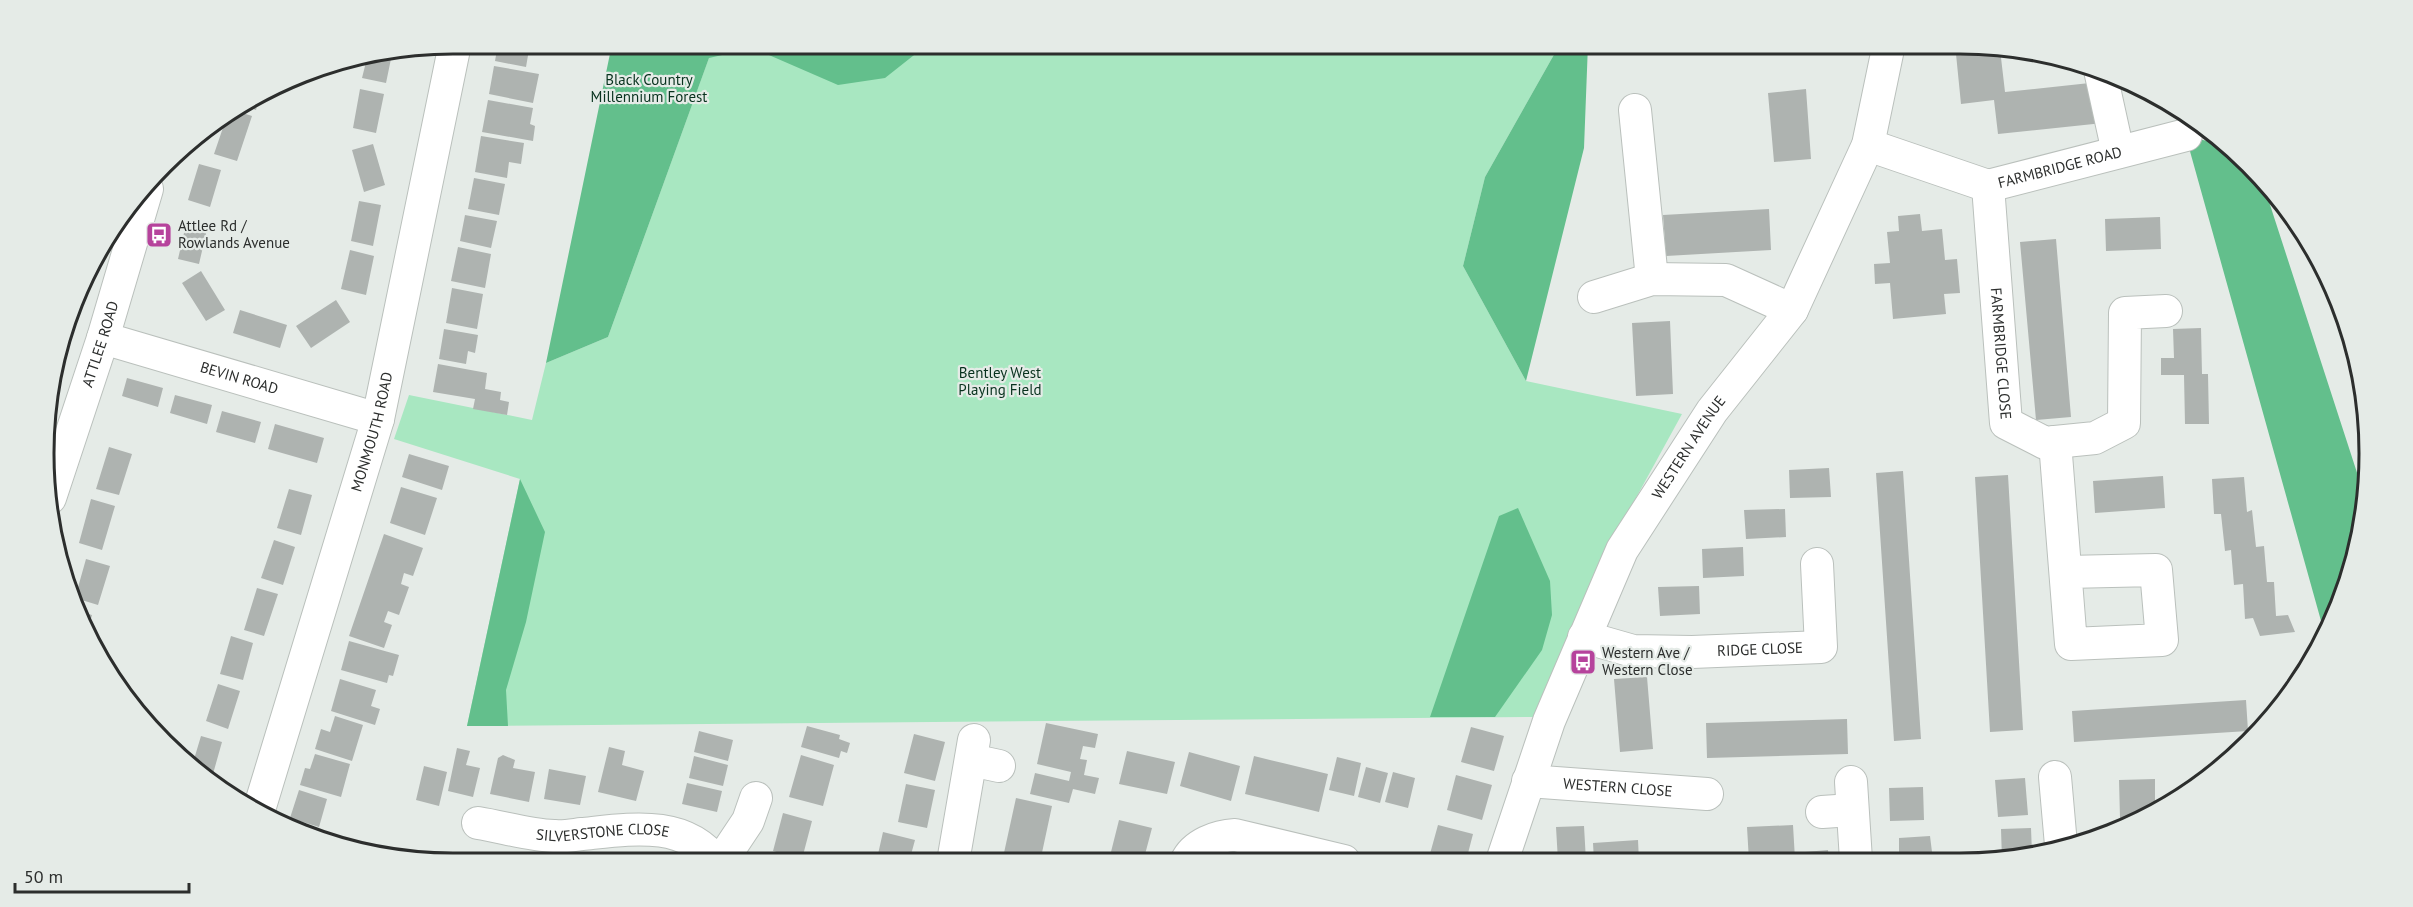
<svg xmlns="http://www.w3.org/2000/svg" width="2413" height="907" font-family="'PT Sans',sans-serif">
	<style>
		.green { fill: #a8e7c1 }
		.forest { fill: #63bf8c }
		.building { fill: #aeb3b0 }
		.lines { fill: none; stroke-linecap: round; stroke-linejoin: round }
		.minor-casing { stroke: #bac0bc; stroke-width: 34 }
		.minor { stroke: #fff; stroke-width: 32 }
		.labels { text-anchor: middle; stroke-width: 4.5; stroke-linejoin: round; paint-order: stroke }
		.park-label { font-size: 15px; fill: #08321e; stroke: #e5ebe7 }
		.street-label { font-size: 15px; fill: #2c2e2d; stroke: #e5ebe7 }
		.poi-label { font-size: 15px; fill: #2c2e2d; stroke: #e5ebe7; text-anchor: start }
		.rim { fill: none; stroke: #2c2e2d; stroke-width: 3 }
	</style>
	<rect width="100%" height="100%" fill="#e5ebe7"/>
	<path class="green" d="M714 44H830L880 58 887 44H1560L1485 177 1463 266 1526 381 1682 414 1620 527 1577 615 1535 717 467 726 520 479 394 439 409 395 532 420 546 363 608 337Z"/>
	<path class="forest" d="M612 44H830L838 46 839 44H928L885 78 838 85 753 48 709 58 608 337 546 363Z
		M1560 44H1588L1584 148 1526 381 1463 266 1485 177Z
		M2186 137 2225 144 2261 177 2361 485 2368 483 2355 560 2328 627 2323 628Z
		M520 479 545 532 526 622 506 690 508 726H467Z
		M1518 508 1550 581 1552 615 1542 650 1495 717H1430L1499 516Z"/>
	<path class="building" d="M498 44H530L526 67 495 61Z
		M1686 44H1753V45L1686 50Z
		M1955 44 2000 49 2005 92 2099 82 2103 123 1998 134 1994 100 1961 104Z
		M392 54 386 83 362 78 367 58Z
		M494 66 539 74 533 103 489 94Z
		M360 89 384 94 376 133 353 128Z
		M1806 89 1811 159 1774 162 1768 93Z
		M260 93 256 110 240 104 248 99Z
		M488 100 533 108 530 124 535 126 533 141 482 132Z
		M233 110 252 116 237 161 214 154 228 113Z
		M481 136 524 143 521 164 509 162 507 178 475 172Z
		M373 144 385 185 364 192 352 150Z
		M199 164 221 170 210 207 188 200Z
		M474 178 505 184 499 215 468 209Z
		M359 201 381 205 373 246 351 241Z
		M1769 209 1771 250 1666 256 1663 215Z
		M1920 214 1922 231 1942 229 1945 260 1957 259 1960 293 1944 294 1946 314 1893 319 1890 283 1875 284 1874 264 1890 263 1887 232 1899 231 1898 216Z
		M465 215 497 221 491 248 460 241Z
		M2160 217 2161 249 2106 251 2105 219Z
		M187 220 208 225 199 264 178 259Z
		M2056 239 2071 417 2036 420 2020 242Z
		M458 247 491 254 485 288 451 281Z
		M350 250 374 256 366 295 341 289Z
		M201 271 225 310 206 321 182 283Z
		M452 288 483 294 477 329 446 323Z
		M336 300 350 322 311 348 296 326Z
		M240 310 287 325 280 348 233 333Z
		M1670 321 1673 394 1636 396 1632 323Z
		M2201 328 2202 374H2208L2209 424H2185L2184 375H2161V358H2174L2173 329Z
		M444 329 478 335 475 353 468 351 466 364 439 359Z
		M438 364 487 373 485 389 501 392 500 400 509 402 507 415 473 409 475 399 433 392Z
		M127 378 163 388 158 407 122 396Z
		M175 395 212 405 207 424 170 413Z
		M222 411 261 422 255 443 216 432Z
		M275 424 324 438 317 463 268 449Z
		M109 447 132 454 119 495 96 489Z
		M409 454 449 466 442 490 402 477Z
		M1829 468 1831 497 1790 498 1789 470Z
		M1903 471 1921 739 1894 741 1876 473Z
		M2008 475 2023 730 1990 732 1975 477Z
		M2163 476 2165 508 2095 513 2093 481Z
		M2244 477 2247 512 2252 510 2256 547 2264 546 2267 582H2274L2276 616 2288 615 2295 632 2260 636 2253 618 2245 619 2243 584 2234 585 2231 550 2225 551 2221 514H2214L2212 479Z
		M401 487 437 498 425 535 390 523Z
		M289 489 312 495 301 535 277 528Z
		M91 499 115 506 102 550 79 543Z
		M1785 509 1786 537 1746 539 1744 510Z
		M384 534 423 548 413 576 404 573 401 584 409 587 399 615 388 611 384 622 392 625 384 648 349 636Z
		M274 540 295 547 283 585 261 578Z
		M1743 547 1744 576 1703 578 1702 549Z
		M86 559 110 566 98 605 75 598Z
		M1699 586 1700 614 1660 616 1658 587Z
		M257 588 278 594 264 636 244 630Z
		M74 610 92 615 87 633 75 610Z
		M231 636 253 643 243 680 220 674Z
		M349 641 399 655 393 676 389 675 387 683 341 670Z
		M1647 677 1653 749 1620 752 1614 679Z
		M340 679 376 690 371 706 380 709 375 725 331 711Z
		M218 684 240 691 228 729 206 721Z
		M2246 700 2248 731 2074 742 2072 711Z
		M335 716 363 725 352 761 315 749 321 729 330 732Z
		M1847 719 1848 754 1707 758 1706 723Z
		M1046 723 1098 734 1095 748 1083 746 1080 759 1087 760 1084 775 1099 778 1095 794 1073 789 1069 803 1030 794 1035 773 1069 781 1071 772 1037 764Z
		M807 726 840 735 839 739 850 743 847 753 841 751 839 758 801 747Z
		M1471 727 1504 736 1494 771 1461 762Z
		M699 731 733 740 728 761 694 752Z
		M914 734 945 742 935 781 904 773Z
		M201 736 222 742 211 781 204 779 192 766Z
		M609 747 625 751 622 765 644 771 636 801 598 792Z
		M457 748 470 751 466 765 480 768 473 797 448 791Z
		M1127 751 1175 762 1167 794 1119 784Z
		M1189 752 1240 766 1231 801 1180 786Z
		M315 754 350 764 341 797 300 785 305 768 310 769Z
		M503 755 515 760 513 768 535 772 529 802 490 794 498 758Z
		M801 755 834 765 823 806 789 797Z
		M694 756 728 765 723 786 689 778Z
		M1254 756 1328 774 1319 812 1245 794Z
		M1337 757 1361 763 1354 796 1329 790Z
		M424 766 447 772 439 806 416 800Z
		M1366 767 1388 773 1380 803 1358 797Z
		M549 769 586 776 580 805 544 799Z
		M1393 772 1415 778 1408 808 1385 802Z
		M1456 775 1492 785 1482 820 1447 810Z
		M2025 778 2028 815 1998 817 1995 780Z
		M2155 779V811L2147 817 2120 818 2119 780Z
		M687 783 722 791 717 812 682 804Z
		M906 784 935 790 927 828 898 822Z
		M1923 787 1924 820 1890 821 1889 788Z
		M299 790 327 799 319 827 290 818Z
		M1016 798 1052 806 1040 862H1002Z
		M783 813 812 821 802 859 773 851Z
		M1119 820 1152 828 1143 862 1110 856Z
		M1438 825 1473 834 1466 861H1428Z
		M1793 825 1795 859 1749 861 1747 827Z
		M1584 826 1586 861H1558L1556 827Z
		M2031 828 2032 854 2013 860H2002L2001 829Z
		M883 832 915 840 909 862 876 863Z
		M1930 836 1933 860H1899V838Z
		M1638 840 1639 861H1594L1593 843Z
		M1828 850 1829 860H1806L1805 852Z
		M1741 852V861H1697V857Z"/>
	<g class="lines">
		<defs>
			<g id="minor">
				<path d="M2100 70 2118 152"/>
				<path d="M1635 110 1652 279"/>
				<path id="s1" d="M1868 145 1988 186 2186 135"/>
				<path id="s2" d="M1988 186 2006 423 2045 443 2095 438 2124 423 2125 313 2166 311"/>
				<path d="M1594 297 1652 279 1726 280 1792 310"/>
				<path id="s3" d="M103 338 378 419"/>
				<path d="M2055 442 2071 644 2162 640 2156 570 2067 572"/>
				<path id="s4" d="M50 498 103 338 147 189"/>
				<path id="s5" d="M1584 637 1633 651 1692 652 1821 647 1817 564"/>
				<path d="M971 760 999 766"/>
				<path d="M2055 777 2061 845"/>
				<path id="s6" d="M1528 781 1707 794"/>
				<path d="M1851 782 1856 860"/>
				<path d="M1822 812 1852 810"/>
				<path id="s7" d="M258 813 378 419 455 44"/>
				<path id="s8" d="M478 823C503 827 529 835 554 836 563 837 573 835 582 834 630 829 685 819 717 863"/>
				<path id="s9" d="M1502 861 1549 721 1622 550 1712 411 1792 310 1868 145 1889 44"/>
				<path d="M953 862 974 740"/>
				<path d="M1186 862C1194 844 1217 836 1235 835L1344 861"/>
				<path d="M720 863 748 821 756 798"/>
			</g>
		</defs>
		<use href="#minor" class="minor-casing"/>
		<use href="#minor" class="minor"/>
	</g>
	<defs>
		<symbol id="bus-square" viewBox="-11 -11 22 22"><rect x="-9" y="-9" width="18" height="18" rx="4" fill="#b6439c" stroke="#e5ebe7"/><path d="M-5-6H5V4H4V6H2V4H-2V6H-4V4H-5ZM-3.5-4V0h7V-4ZM-3.5 1.2v1.5H-2V1.2ZM2 1.2v1.5H3.5V1.2Z" fill="#fff"/></symbol>
	</defs>
	<g fill-rule="evenodd">
		<use href="#bus-square" x="144" y="220" width="30" height="30"/>
		<use href="#bus-square" x="1568" y="647" width="30" height="30"/>
	</g>
	<g class="labels">
		<g class="park-label">
			<text x="649" y="85">Black Country<tspan x="649" dy="17">Millennium Forest</tspan></text>
			<text x="1000" y="378">Bentley West<tspan x="1000" dy="17">Playing Field</tspan></text>
		</g>
		<g class="street-label">
			<text dy="5" stroke="none"><textPath href="#s1" startOffset="201">FARMBRIDGE ROAD</textPath></text>
			<text dy="5" stroke="none"><textPath href="#s4" startOffset="162">ATTLEE ROAD</textPath></text>
			<text dy="5" stroke="none"><textPath href="#s2" startOffset="168">FARMBRIDGE CLOSE</textPath></text>
			<text dy="5" stroke="none"><textPath href="#s3" startOffset="142">BEVIN ROAD</textPath></text>
			<text dy="5" stroke="none"><textPath href="#s7" startOffset="398">MONMOUTH ROAD</textPath></text>
			<text dy="5" stroke="none"><textPath href="#s9" startOffset="456">WESTERN AVENUE</textPath></text>
			<text dy="5" stroke="none"><textPath href="#s5" startOffset="178">RIDGE CLOSE</textPath></text>
			<text dy="5" stroke="none"><textPath href="#s6" startOffset="90">WESTERN CLOSE</textPath></text>
			<text dy="5" stroke="none"><textPath href="#s8" startOffset="126">SILVERSTONE CLOSE</textPath></text>
		</g>
		<g class="poi-label">
			<text x="178" y="231">Attlee Rd /<tspan x="178" dy="17">Rowlands Avenue</tspan></text>
			<text x="1602" y="658">Western Ave /<tspan x="1602" dy="17">Western Close</tspan></text>
		</g>
	</g>
	<path d="M0 0H2413V907H0ZM453 54H1960A399 399 0 0 1 2359 453V454A399 399 0 0 1 1960 853H453A399 399 0 0 1 54 454V453A399 399 0 0 1 453 54Z" fill="#e5ebe7" fill-rule="evenodd"/>
	<path class="rim" d="M453 54H1960A399 399 0 0 1 2359 453V454A399 399 0 0 1 1960 853H453A399 399 0 0 1 54 454V453A399 399 0 0 1 453 54Z"/>
	<path d="M15 883v9h174v-9" fill="none" stroke="#2c2e2d" stroke-width="3"/>
	<text x="24" y="883" font-size="18" fill="#2c2e2d" stroke="#e5ebe7" stroke-width="4.5" paint-order="stroke">50 m</text>
</svg>
